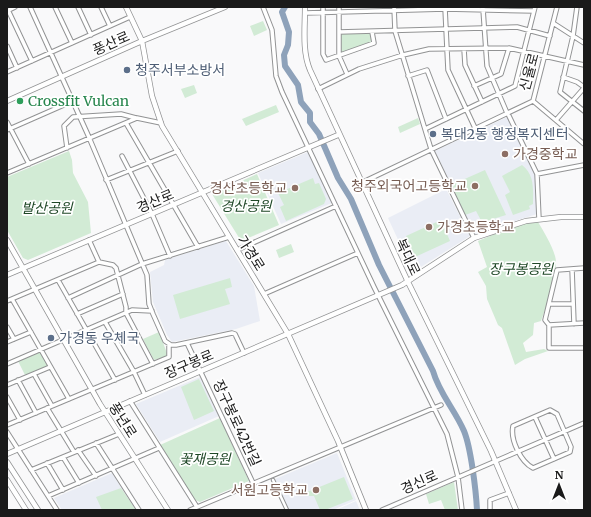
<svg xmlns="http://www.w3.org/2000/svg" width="591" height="517" font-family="Merriweather,'Noto Sans KR',serif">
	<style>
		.built { fill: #eaedf5 }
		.green { fill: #d2ebd5 }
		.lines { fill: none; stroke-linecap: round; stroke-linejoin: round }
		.river { stroke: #8ea2ba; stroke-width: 6 }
		.pedestrian-casing { stroke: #929394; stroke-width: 4.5 }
		.minor-casing { stroke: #929394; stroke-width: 5.5 }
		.tertiary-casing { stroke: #929394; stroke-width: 6 }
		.pedestrian { stroke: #fff; stroke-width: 2.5 }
		.minor { stroke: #fff; stroke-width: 3.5 }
		.tertiary { stroke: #fff; stroke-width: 4.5 }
		.service-dot { fill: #5c6f8a; stroke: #fff; stroke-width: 1.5 }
		.leisure-dot { fill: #2e9e5b; stroke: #fff; stroke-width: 1.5 }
		.education-dot { fill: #8d6e63; stroke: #fff; stroke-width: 1.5 }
		.labels { text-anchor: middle; stroke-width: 3.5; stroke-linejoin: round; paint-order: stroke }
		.street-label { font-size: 14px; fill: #1a1a1a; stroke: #fff }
		.service-label { font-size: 14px; fill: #4e5e75; stroke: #fff; text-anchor: start }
		.leisure-label { font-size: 14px; fill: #27864d; stroke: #fff; text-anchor: start }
		.education-label { font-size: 14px; fill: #785e54; stroke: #fff; text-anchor: end }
		.park-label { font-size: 14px; font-style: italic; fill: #1e4726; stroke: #fff }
	</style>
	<rect width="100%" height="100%" fill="#f9f9fa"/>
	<path class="built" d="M507 117 536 174 537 214 475 234 435 151Z
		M308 152 332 203 281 224 258 173Z
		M446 189 470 236 413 272 388 218Z
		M226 241 254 286 260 321 236 329 172 342 167 335 153 302 150 272 164 265 165 260Z
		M200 377 219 416 160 442 136 404Z
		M337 453 356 500 333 510H288L275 479Z
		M112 473 135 510H62L54 498Z
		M356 501 360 510H336Z"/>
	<path class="green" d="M263 21 267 30 254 36 250 26Z
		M371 33 373 42 340 54V34Z
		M194 85 197 93 185 98 181 89Z
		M276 105 279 112 246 126 242 119Z
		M418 118 420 124 400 133 398 127Z
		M69 151 72 160 73 173 88 202 91 233 28 260 23 258 7 230V177Z
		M522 165C535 175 533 190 533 204L529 206 530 209 513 215 505 195 510 192 502 176Z
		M485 170 506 215 493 219 495 226 485 228 476 211 465 215 451 185Z
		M257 174 279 225 241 241 212 194Z
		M313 178 315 184 319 183 326 199 324 204 286 221 280 207 284 205 278 193Z
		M441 220 450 241 415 257 406 236Z
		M531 222H538C544 232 557 253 556 264 556 284 547 303 541 321L534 323 533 335 523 343 526 352 544 349 548 351 525 359 515 365 502 328 498 325 487 299 486 286 478 272 487 267 478 241 509 228Z
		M291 244 294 252 279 258 276 250Z
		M230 278 232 287 225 289 230 304 180 319 173 295Z
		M159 332 168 356 154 360 143 339Z
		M40 352 48 366 25 375 18 361Z
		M199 379 214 411 194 420 181 387Z
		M220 418 249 481 200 502 195 500 160 445Z
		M344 477 353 499 325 510H320L314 496H309L307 492Z
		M454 482 458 510H445L441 500 429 504 426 494Z
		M121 488 136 510H102L96 497Z"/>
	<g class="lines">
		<path class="river" d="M285 7 282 12 289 32 288 45 284 55 285 66 298 85 301 102 310 113V122L319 134 338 178 351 199 379 265 433 371C439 393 455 410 464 431 471 448 476 491 477 510"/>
		<defs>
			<path id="pedestrian" d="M273 480 287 510"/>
			<path id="minor" d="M30 7 88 135 147 275 149 304 153 314 165 341 171 345H176L232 333 235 334 244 353
				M55 7 72 43
				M78 7 91 35
				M101 7 110 26
				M263 7 272 30 276 76 282 92 374 287 447 434 458 477 462 510
				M323 7V54L326 60 374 43 372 32
				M339 7V56L347 74
				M394 7 395 31 431 149 474 238
				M577 7 573 36 560 92 584 111
				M445 8 448 70 475 128
				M483 9 487 66 507 113
				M8 10 32 61
				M7 11 15 7
				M305 13 445 9 534 11
				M553 23 584 43
				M339 32 517 27 550 36
				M7 46 17 68
				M464 49 465 65 482 102
				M7 72 130 17
				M408 76 427 70 446 119
				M563 77 577 82 584 87
				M474 86 501 74 509 48
				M318 89 359 69 403 55 429 49 509 48 584 65
				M533 101 557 7
				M533 101 584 144
				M509 116 537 174 539 219
				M556 120 584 88
				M7 122 29 164
				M126 123 198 247
				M425 129 515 86 535 7
				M7 130 73 101
				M67 148 64 126 73 117 121 114 136 118
				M122 156 152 214 170 256
				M7 173 137 118 161 123
				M537 174 584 165
				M106 180 178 151
				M361 183 533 101
				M89 240 99 262 113 265 116 268 126 307V313L153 364
				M237 250 336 206
				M584 268 557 270 545 320 549 325 584 323
				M572 269 574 324
				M58 280 115 380
				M264 294 358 253
				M68 298 142 264 229 237
				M12 299 69 399
				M7 301 99 262
				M549 304H573
				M77 314 123 294
				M105 322 134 372 145 395
				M549 325V348H584
				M7 327 14 339
				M7 342 31 332
				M187 343 253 483
				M7 364 132 310 152 311
				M34 374 52 406
				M18 380 36 413
				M7 385 50 367
				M7 397 20 420
				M130 401 197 507
				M47 408 74 452
				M550 410 557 414 571 447 570 452 533 468C521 462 510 440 513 426Z
				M535 417 554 459
				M7 425 169 357V344
				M7 432 57 510
				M96 443 139 510
				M78 450 96 476
				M63 457 79 483
				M47 463 63 490
				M31 470 119 434
				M48 496 159 448
				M190 510 441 405
				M382 510 584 423
				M490 510V500L509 493"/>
			<path id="tertiary" d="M126 7 142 41 152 96 162 126 288 334 338 441 366 510
				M305 7C305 28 302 51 310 70L408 282 491 451 516 510
				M7 101 142 41 225 7
				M7 240 100 404 168 510
				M7 275 338 135
				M7 454 402 285 474 238 526 221 561 217H584
				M7 462 38 510
				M7 480 26 510"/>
		</defs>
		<use href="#pedestrian" class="pedestrian-casing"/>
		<use href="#minor" class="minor-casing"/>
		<use href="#tertiary" class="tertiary-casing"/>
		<use href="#pedestrian" class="pedestrian"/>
		<use href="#minor" class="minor"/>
		<use href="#tertiary" class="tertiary"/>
	</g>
	<g class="service-dot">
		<circle cx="127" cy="70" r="4"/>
		<circle cx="433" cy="134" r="4"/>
		<circle cx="51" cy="338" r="4"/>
	</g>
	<circle class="leisure-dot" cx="20" cy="101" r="4"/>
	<g class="education-dot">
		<circle cx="505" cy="154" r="4"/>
		<circle cx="475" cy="186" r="4"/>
		<circle cx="295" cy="188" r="4"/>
		<circle cx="429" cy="227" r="4"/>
		<circle cx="316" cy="490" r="4"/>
	</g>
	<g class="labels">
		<g class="street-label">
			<text transform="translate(111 43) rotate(-24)" y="5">풍산로</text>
			<text transform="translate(529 72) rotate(-75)" y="5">신율로</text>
			<text transform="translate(155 201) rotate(-23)" y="5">경산로</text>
			<text transform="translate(251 253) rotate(58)" y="5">가경로</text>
			<text transform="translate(408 257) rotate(65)" y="5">복대로</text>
			<text transform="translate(189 364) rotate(-23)" y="5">장구봉로</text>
			<text transform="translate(123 420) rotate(58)" y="5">풍년로</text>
			<text transform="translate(237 423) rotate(65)" y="5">장구봉로42번길</text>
			<text transform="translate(419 482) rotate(-24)" y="5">경신로</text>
		</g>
		<g class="service-label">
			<text x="135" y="75">청주서부소방서</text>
			<text x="441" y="139">복대2동 행정복지센터</text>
			<text x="59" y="343">가경동 우체국</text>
		</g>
		<g class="leisure-label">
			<text x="28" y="106">Crossfit Vulcan</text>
		</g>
		<g class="education-label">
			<text x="513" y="159" text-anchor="start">가경중학교</text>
			<text x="467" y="191">청주외국어고등학교</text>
			<text x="287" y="193">경산초등학교</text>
			<text x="437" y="232" text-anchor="start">가경초등학교</text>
			<text x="308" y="495">서원고등학교</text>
		</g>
		<g class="park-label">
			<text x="246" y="211">경산공원</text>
			<text x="47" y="213">발산공원</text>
			<text x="521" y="274">장구봉공원</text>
			<text x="205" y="464">꽃재공원</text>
		</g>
	</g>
	<rect width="591" height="517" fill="none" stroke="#1a1a1a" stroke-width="16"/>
	<g transform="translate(559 485)" stroke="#ffffff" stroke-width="3" paint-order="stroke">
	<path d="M0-3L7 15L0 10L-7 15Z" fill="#1a1a1a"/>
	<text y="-6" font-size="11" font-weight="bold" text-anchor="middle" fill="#1a1a1a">N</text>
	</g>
</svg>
